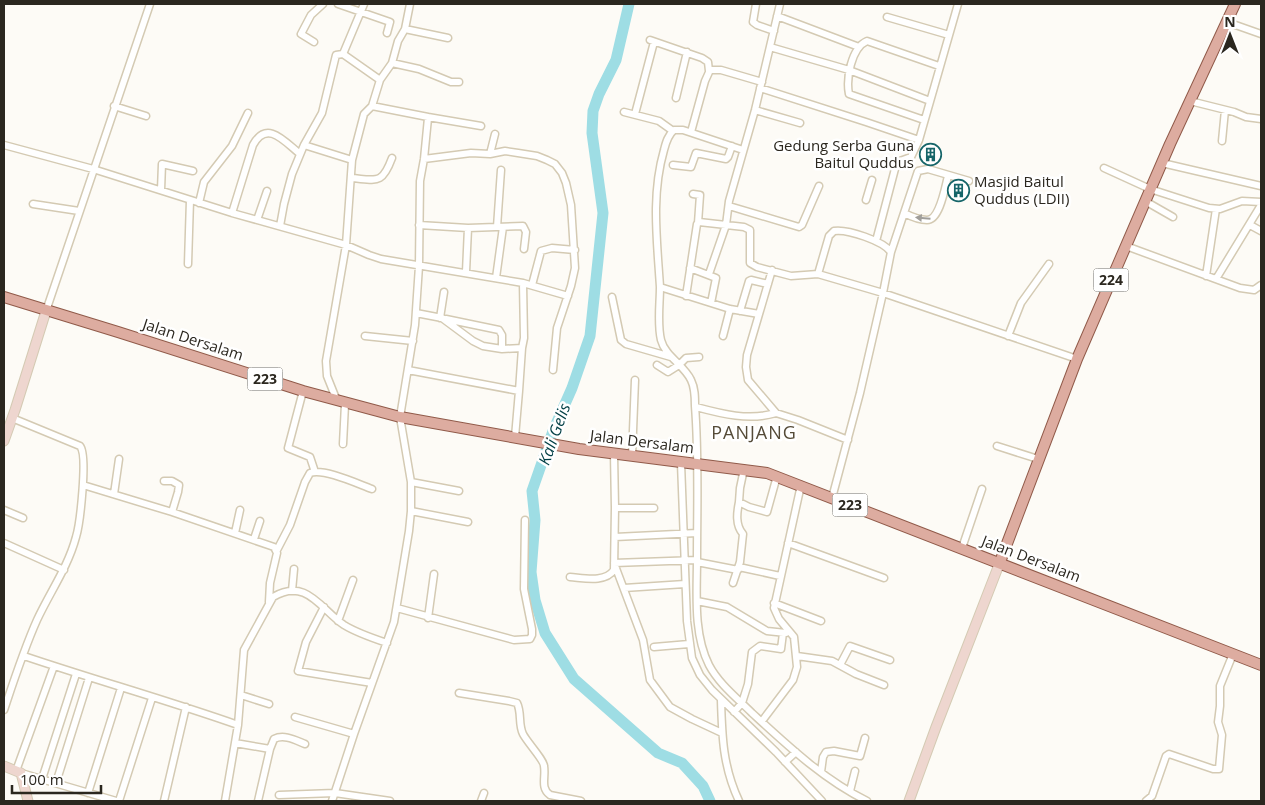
<svg xmlns="http://www.w3.org/2000/svg" width="1265" height="805" font-family="'Open Sans',sans-serif">
	<style>
		.lines { fill: none; stroke-linecap: round; stroke-linejoin: round }
		.river { stroke: #9edde4; stroke-width: 11 }
		.street-casing { stroke: #d4cab3; stroke-width: 9 }
		.secondary-casing { stroke: #d4cab3; stroke-width: 11 }
		.primary-casing { stroke: #905a49; stroke-width: 12 }
		.street { stroke: #fff; stroke-width: 6 }
		.secondary { stroke: #eed6cf; stroke-width: 9 }
		.primary { stroke: #ddaca0; stroke-width: 10 }
		.oneway { fill: #a09e9a }
		.labels { text-anchor: middle; stroke-width: 5; stroke-linejoin: round; paint-order: stroke }
		.shield { fill: #fff; stroke: #6b6862; stroke-width: 1 }
		.shield-label { font-size: 14px; font-weight: bold; fill: #2b271f }
		.poi-label { font-size: 15px; fill: #2b271f; stroke: #fff; text-anchor: end }
		.street-label { font-size: 15px; fill: #2b271f; stroke: #fff }
		.water-label { font-size: 16px; font-style: italic; fill: #003e44; stroke: #fff }
		.quarter-label { font-size: 18px; letter-spacing: 1px; fill: #554b38; stroke: #fff }
	</style>
	<rect width="100%" height="100%" fill="#fdfbf6"/>
	<g class="lines">
		<path class="river" d="M629 4 616 60 599 94 593 111 592 133 603 213 590 336 572 388 553 431 532 491 535 520 531 572 535 600 545 633 574 679 658 753 682 763 703 786 710 801"/>
		<defs>
			<path id="street" d="M338 4 390 22 387 33
				M756 4 753 22 757 25 774 31
				M780 4 755 110 729 201 726 225 744 227 750 230V263L757 267 791 276 818 274 883 293 1077 359
				M777 16 859 47
				M887 17 949 35
				M1227 22 1261 34
				M405 29 448 38
				M650 40 702 58 708 62 709 71
				M314 42 301 34 311 15 323 4
				M770 47 849 70 930 101
				M343 54 364 4
				M392 63 419 69 451 82H459
				M760 88 866 122 919 140
				M676 98 687 52
				M1190 101 1234 112 1246 117 1261 119
				M114 106 146 116
				M755 110 800 123
				M624 112 659 121 673 131
				M635 114 654 42
				M428 117 481 126
				M924 120 849 94C846 79 851 48 867 41L939 66
				M691 132 705 81 710 70H721L762 82
				M1222 141 1225 110
				M4 145 93 169 232 213 346 245 369 255 381 259 523 283 568 296
				M304 145 352 160
				M743 150 683 130H674C668 135 666 142 664 150 651 195 657 240 660 287 660 304 657 323 661 340 665 356 684 365 691 380 695 388 695 397 695 406 699 457 697 508 697 559 697 593 693 633 709 665 719 684 737 698 752 713 788 746 824 780 867 801
				M490 154 495 134
				M424 159 471 153 490 154 505 151 518 153 537 156 547 160 555 164 562 173 566 183 571 205 575 268 571 286 557 328 553 370
				M1162 163 1261 186
				M673 165 691 167 696 153 726 159 728 157 732 146
				M1104 168 1150 189 1209 208 1220 209 1242 201 1261 202
				M351 178C377 180 382 185 392 158
				M161 190 162 164 193 171
				M693 194 700 195 698 223
				M866 200 872 180
				M1145 201 1173 217
				M199 203 204 182 232 146 248 113
				M33 204 79 211
				M729 206 799 227 802 225 819 186
				M232 213 253 145C267 119 285 142 300 154
				M904 213C910 216 919 220 927 220 940 220 945 187 948 176
				M257 220 267 191
				M419 225 468 228 523 226 526 232 524 249
				M1250 225 1261 231
				M280 226 284 204 292 174 304 145 322 113 336 55 343 54 380 80
				M497 227 501 170
				M876 241 896 165 900 161 911 157 919 140 958 4
				M1126 246 1240 288 1254 290 1261 285
				M891 252 918 171 928 169 969 181
				M188 264 190 200
				M690 268 716 278 711 303
				M772 270 747 355 746 367 748 380 776 413 798 420 848 440
				M466 272 468 228
				M818 274 829 236 834 231C848 229 883 241 891 252L883 293 860 393 832 498
				M1206 276 1216 209
				M496 278 503 227
				M1216 279 1261 205
				M532 285 541 251 552 248 575 250
				M660 287 730 309 759 314
				M686 296 697 224 699 222 726 225 709 274
				M612 297 621 340 626 344 671 357
				M46 311 150 4
				M740 311 749 281 751 280 768 284
				M416 313 442 318 473 341 483 346 502 349 522 348 519 391
				M440 318 444 292
				M446 319 499 330 502 335V349
				M365 336 413 341
				M723 336 730 309
				M1008 336 1021 303 1049 264
				M522 348 524 338 523 283
				M657 365 668 372 679 365 686 358 699 357
				M408 370 519 391 515 437
				M303 391 288 448 310 457 315 472
				M337 401 327 376 326 361 346 245 352 160 364 114 372 106 380 80 392 63 398 41 405 29 410 4
				M696 407C722 414 749 421 776 413
				M343 444 345 404
				M997 446 1038 459
				M632 456 635 380
				M681 463 687 621 692 658 700 675 712 690 776 752 822 801
				M744 469 740 488 739 502 749 507 767 512 777 476
				M164 481H172L179 485 178 492 172 512
				M411 482 459 491
				M83 485 172 512 274 547 277 553 270 583 269 602
				M114 494 119 459
				M615 508H654
				M4 510 23 518
				M411 511 468 522
				M235 533 240 510
				M615 537 697 533
				M254 539 260 521
				M4 543 64 570
				M788 543 884 578
				M962 548 982 489
				M277 550 290 525 305 482 310 473C324 468 358 484 372 489
				M697 560 614 563 643 640 650 680 670 707 692 719 722 733
				M697 562 738 570
				M739 567 780 576
				M570 577C584 578 605 583 614 570L615 508 614 454
				M733 583 740 562 743 534C735 525 737 512 739 502
				M624 588 685 584
				M292 591 294 569
				M697 601 727 607 767 631 786 633
				M774 603 821 621
				M324 607 306 642 298 671 372 683
				M397 608 514 640 530 639 532 635V629L524 589 525 520
				M428 618 434 574
				M338 621 353 580
				M654 647 689 644
				M24 656C95 680 167 700 238 725
				M797 656 832 661 856 674 884 685
				M840 665 850 646 890 660
				M459 693 509 701 517 703C522 713 518 724 523 734 527 742 544 760 544 766 546 777 540 788 550 795L581 801
				M241 695 269 704
				M721 700C722 737 723 767 739 801
				M4 710C14 680 24 649 37 620 50 592 68 567 76 537 80 524 88 455 80 446L12 418
				M734 712 742 703 748 684 752 652 760 646 781 649 783 633
				M295 717 354 734
				M762 721 793 680 797 667 794 637 779 619 774 608 801 485
				M235 743 270 749
				M785 762 796 752
				M16 771 54 666
				M821 772 823 757 826 752 834 751 860 756 865 738
				M21 773 116 801
				M42 779 76 674
				M56 783 89 678
				M850 791 855 771
				M88 793 121 688
				M279 795 335 793 390 801
				M119 801 152 698
				M164 801 186 707
				M225 801 238 725 244 650 273 597C307 577 321 610 344 625 357 633 372 638 387 643
				M258 801 270 749 274 739C284 734 295 740 305 744
				M332 801 354 734 394 622 409 531 411 511V482L400 417 415 325 419 266 420 181 424 159 428 118V117L372 106
				M481 801 484 793
				M1146 801 1152 796 1166 756 1169 754 1213 769H1219L1222 735 1218 722 1220 706V686L1233 654"/>
			<path id="secondary" d="M4 441 15 410 46 311
				M4 766 21 773 28 801
				M909 801 936 727 1000 562"/>
			<path id="primary" d="M4 297 118 332 303 391 400 417 579 449 767 473 1261 665
				M1000 562 1077 359 1170 144 1235 4"/>
		</defs>
		<use href="#street" class="street-casing"/>
		<use href="#secondary" class="secondary-casing"/>
		<use href="#primary" class="primary-casing"/>
		<use href="#street" class="street"/>
		<use href="#secondary" class="secondary"/>
		<use href="#primary" class="primary"/>
	</g>
	<defs><path id="oneway-solid" d="M-6-.8H1V-3.2L6.5 0L1 3.2V.8H-6Z" transform="scale(1.25)"/></defs>
	<use class="oneway" href="#oneway-solid" transform="translate(923 218) rotate(-175)"/>
	<defs>
		<symbol id="building-ring" viewBox="-11 -11 22 22"><circle r="9.5" fill="#fff" stroke="#166569" stroke-width="1.5"/><path d="M-4-6H4V6H1V3H-1V6H-4ZM-2.5-4.3h1.7v1.8h-1.7ZM.8-4.3h1.7v1.8H.8ZM-2.5-1h1.7V.8h-1.7ZM.8-1h1.7V.8H.8Z" fill="#166569"/></symbol>
	</defs>
	<g fill-rule="evenodd">
		<use href="#building-ring" x="918" y="142" width="25" height="25"/>
		<use href="#building-ring" x="946" y="178" width="25" height="25"/>
	</g>
	<g class="labels">
		<g class="shield">
			<rect x="1093.5" y="268.5" width="35" height="23" rx="4"/>
			<rect x="247.5" y="367.5" width="35" height="23" rx="4"/>
			<rect x="832.5" y="493.5" width="35" height="23" rx="4"/>
		</g>
		<g class="shield-label">
			<text x="1111" y="285">224</text>
			<text x="265" y="384">223</text>
			<text x="850" y="510">223</text>
		</g>
		<g class="poi-label">
			<text x="914" y="151">Gedung Serba Guna<tspan x="914" dy="17">Baitul Quddus</tspan></text>
			<text x="974" y="187" text-anchor="start">Masjid Baitul<tspan x="974" dy="17">Quddus (LDII)</tspan></text>
		</g>
		<g class="street-label">
			<text transform="translate(193 340) rotate(18)" y="5">Jalan Dersalam</text>
			<text transform="translate(642 442) rotate(7)" y="5">Jalan Dersalam</text>
			<text transform="translate(1031 559) rotate(21)" y="5">Jalan Dersalam</text>
		</g>
		<g class="water-label">
			<text transform="translate(554 434) rotate(-70)" y="6">Kali Gelis</text>
		</g>
		<g class="quarter-label">
			<text x="754" y="439">PANJANG</text>
		</g>
	</g>
	<rect width="1265" height="805" fill="none" stroke="#2b271f" stroke-width="10"/>
	<g transform="translate(1230 35)" stroke="#ffffff" stroke-width="4" paint-order="stroke">
	<path d="M0-4L9 19L0 12L-9 19Z" fill="#2b271f"/>
	<text y="-8" font-size="14" font-weight="bold" text-anchor="middle" fill="#2b271f">N</text>
	</g>
	<path d="M12 785v8h89v-8" fill="none" stroke="#2b271f" stroke-width="2.5"/>
	<text x="20" y="785" font-size="15" fill="#2b271f" stroke="#ffffff" stroke-width="4" paint-order="stroke">100 m</text>
</svg>
